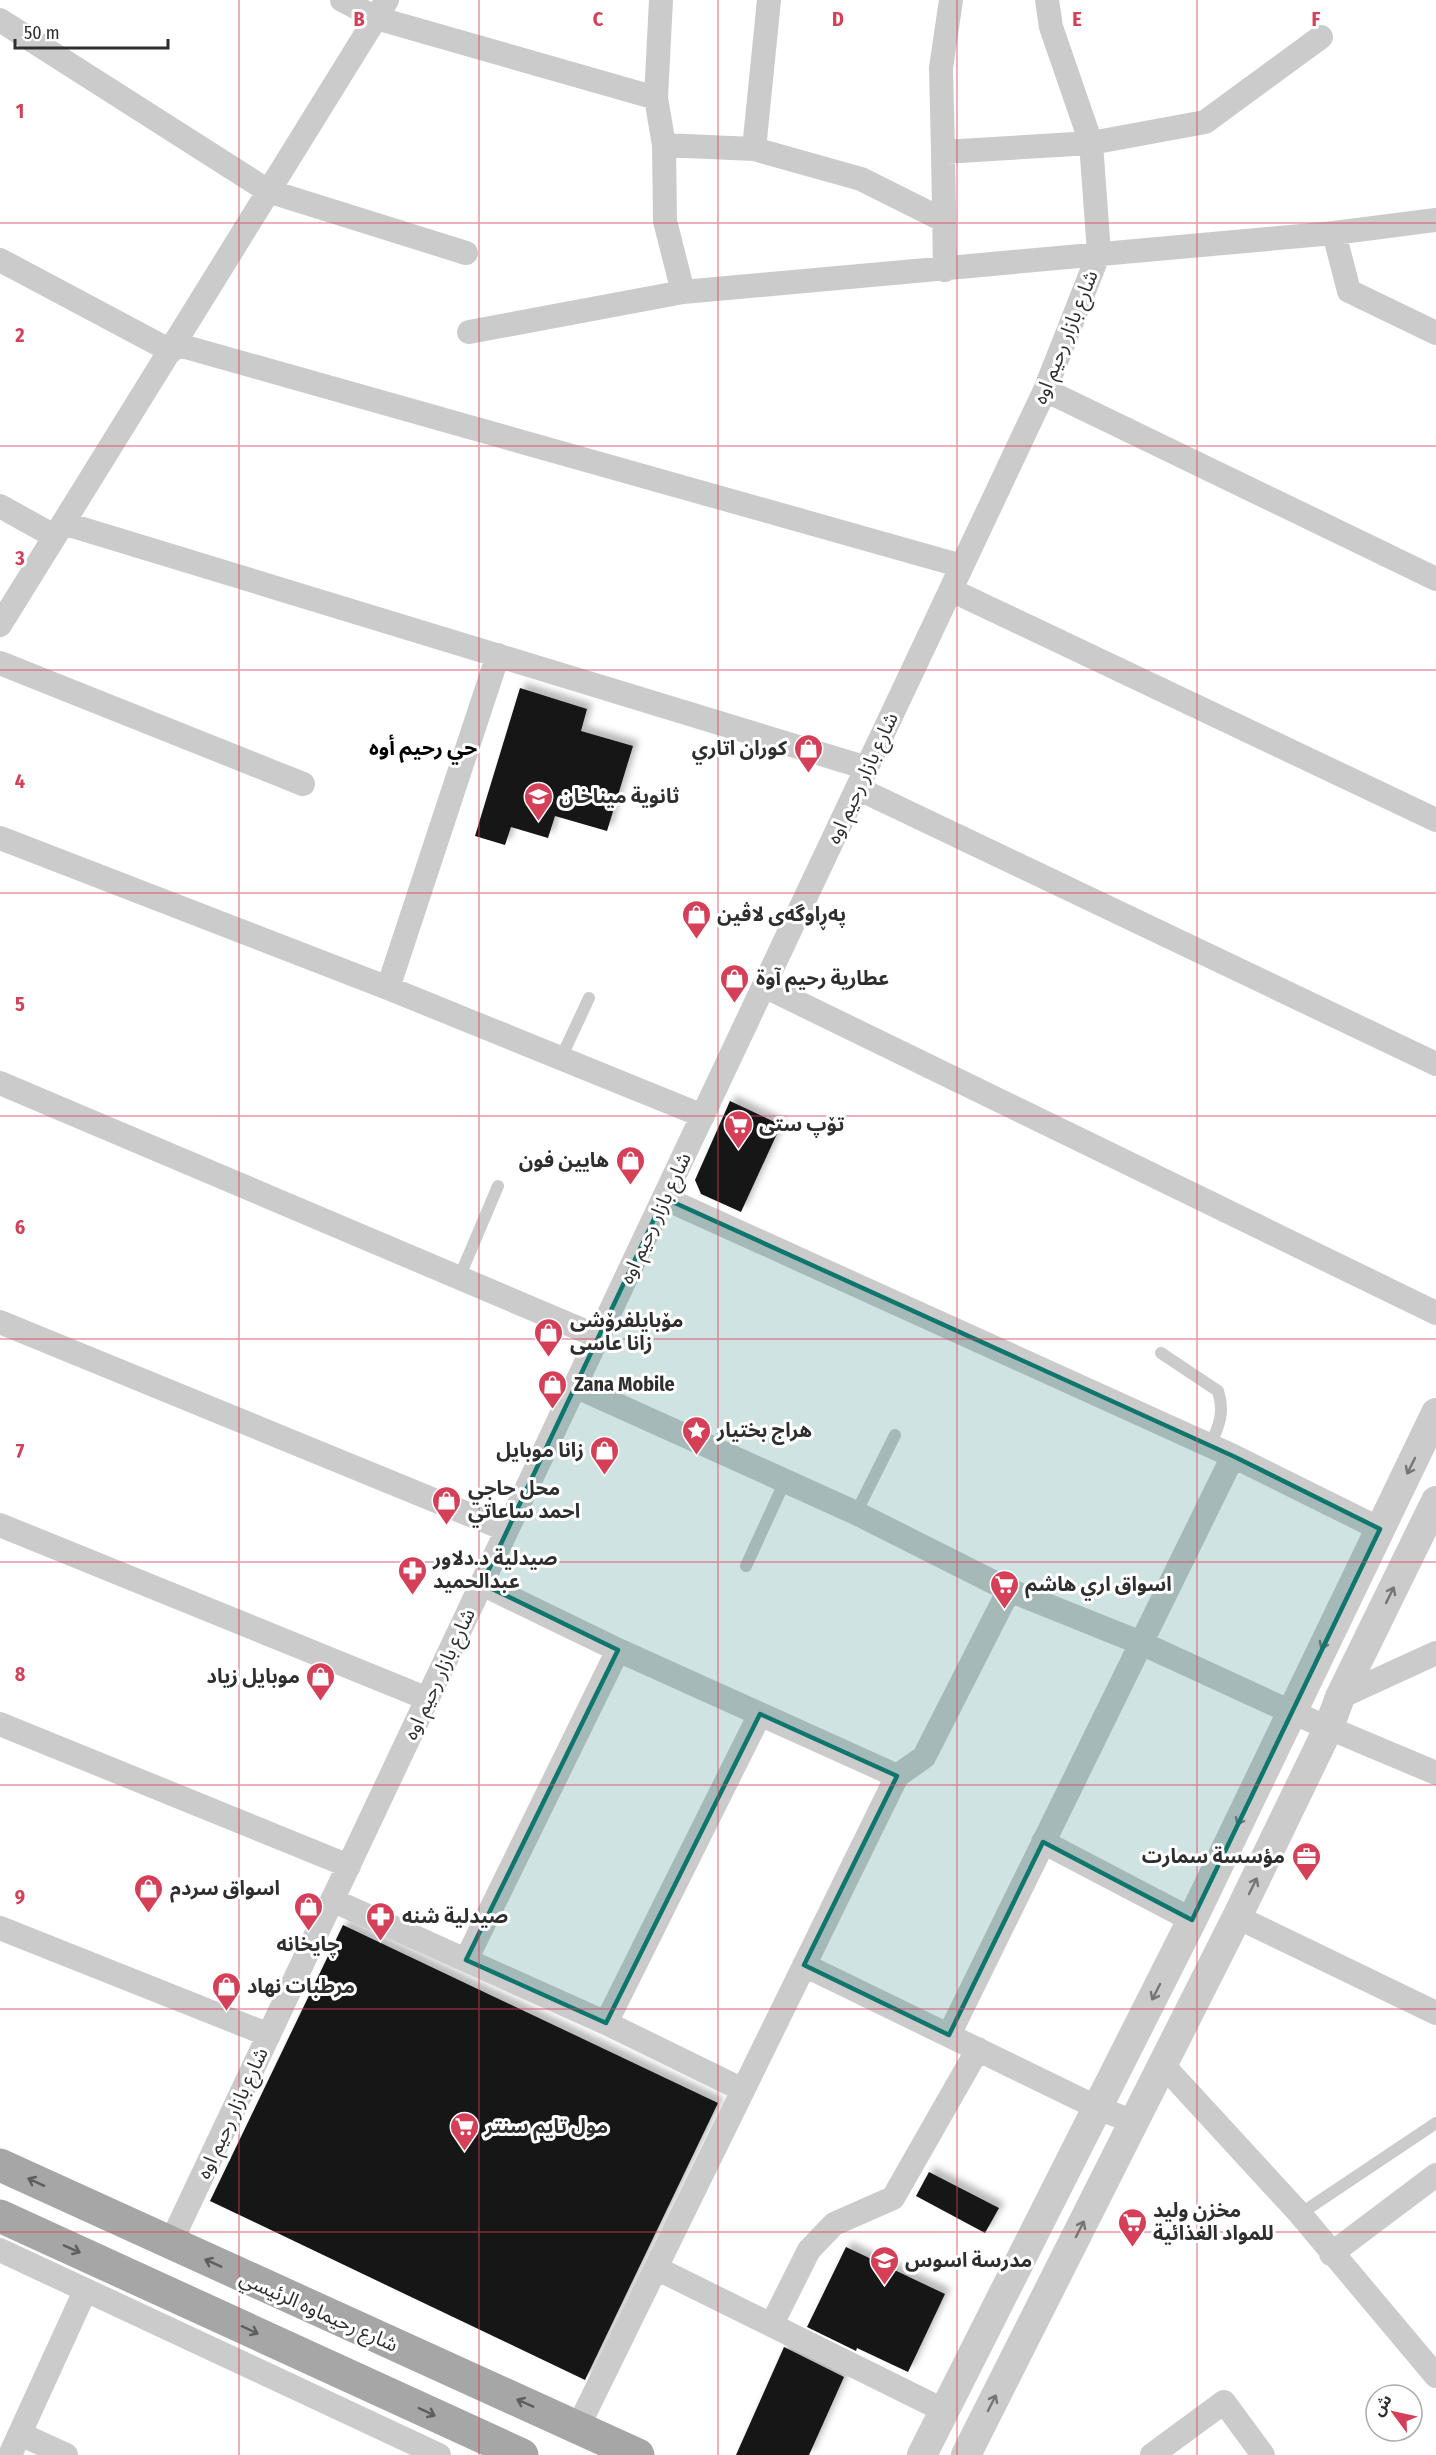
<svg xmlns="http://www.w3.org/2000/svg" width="1436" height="2455" font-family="'Fira Sans Condensed','Noto Sans Arabic',sans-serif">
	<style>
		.building { fill: #151515; filter: url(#shadow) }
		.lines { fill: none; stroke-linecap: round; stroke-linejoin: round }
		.service { stroke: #cbcbcb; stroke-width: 12 }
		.minor { stroke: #cbcbcb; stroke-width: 24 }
		.tertiary { stroke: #cbcbcb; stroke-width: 30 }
		.primary { stroke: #a6a6a6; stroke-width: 33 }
		.oneway { stroke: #757575 }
		.oneway2 { stroke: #5e5e5e }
		.marked { fill: #0f766e; fill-opacity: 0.2; stroke: #0f766e; stroke-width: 4.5; stroke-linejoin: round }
		.grid { fill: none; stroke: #d53f57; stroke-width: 1.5; stroke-opacity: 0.55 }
		.labels { text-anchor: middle; stroke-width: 6; stroke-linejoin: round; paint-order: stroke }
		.street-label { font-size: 20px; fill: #2e2e2e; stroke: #fff }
		.poi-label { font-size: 20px; font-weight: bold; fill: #2e2e2e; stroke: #fff; text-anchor: start }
		.neighbourhood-label { font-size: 21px; font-weight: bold; fill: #000; stroke: #fff }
		.grid-label { font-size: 20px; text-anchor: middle; font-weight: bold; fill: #d53f57; stroke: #fff; stroke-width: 6; stroke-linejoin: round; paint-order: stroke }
	</style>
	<defs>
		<filter id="shadow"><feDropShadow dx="5.5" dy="-5.5" stdDeviation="3" flood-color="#0004"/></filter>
	</defs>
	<rect width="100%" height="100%" fill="#fff"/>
	<path class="building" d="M520 688 587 709 581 731 633 746 607 831 555 816 548 838 511 827 505 845 475 836Z
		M730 1101 781 1125 741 1212 701 1194 695 1180Z
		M343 1925 718 2103 585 2380 210 2201Z
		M929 2172 999 2208 985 2233 916 2196Z
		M846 2247 945 2294 908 2372 857 2348 856 2351 807 2327Z
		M784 2347 844 2377 809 2455H736Z"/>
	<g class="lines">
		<path class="service" d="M561 1058 589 998
			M459 1278 498 1186
			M1161 1353 1218 1391C1225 1412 1219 1426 1210 1446
			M856 1513 895 1435
			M746 1566 785 1481
			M1300 2214 1436 2123"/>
		<path class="minor" d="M342 0 376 18 656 98
			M661 0 656 98 664 145 665 221 683 292
			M0 20 268 191 466 253
			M664 145 754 149 861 179 943 220
			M754 149 769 0
			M943 152 941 68 951 0
			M1334 233 1349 291 1436 333
			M0 260 171 351
			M945 270 943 152 1091 143 1205 122 1321 37
			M469 332 683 292 1334 233 1436 220
			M175 344 962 566
			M1045 390 1436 579
			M0 506 54 536
			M63 523 867 768
			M951 590 1436 820
			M0 625 387 0
			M0 663 303 784
			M857 788 1436 1064
			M0 838 388 988 703 1116
			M764 986 1436 1313
			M388 988 498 655
			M0 1083 599 1337
			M664 1198 1233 1456 1380 1529
			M0 1322 507 1530
			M575 1386 856 1513 1009 1590 1141 1643 1291 1712 1436 1773
			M0 1525 428 1699
			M482 1584 618 1650 897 1776 924 1757 1009 1590
			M1340 1697 1436 1653
			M0 1724 349 1866
			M1043 1842 1192 1920
			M332 1900 606 2023 743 2090
			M1237 1917 1436 2013
			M0 1928 269 2035
			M466 1960 618 1650
			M804 1965 1098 2108 1134 2122
			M606 2023 760 1714
			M949 2035 1233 1456
			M1163 2065 1300 2214 1436 2376
			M170 2244 1045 390 1099 253 1091 143 1051 27 1047 0
			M0 2250 439 2455
			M1331 2254 1436 2175
			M656 2268 945 2411
			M772 2324 809 2250 834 2224 893 2198 978 2049
			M578 2427 897 1776
			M20 2434 66 2455
			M10 2455 85 2291
			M1152 2455 1224 2402 1263 2455"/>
		<path class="tertiary" d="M922 2455 1192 1920 1436 1413
			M966 2455 1237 1917 1329 1727 1340 1697 1436 1501"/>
		<path class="primary" d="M0 2165 638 2455
			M0 2216 522 2455"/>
	</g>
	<defs><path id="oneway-shaft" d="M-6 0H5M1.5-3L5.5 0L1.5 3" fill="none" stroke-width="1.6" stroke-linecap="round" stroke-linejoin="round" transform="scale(1.5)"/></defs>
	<g class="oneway">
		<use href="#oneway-shaft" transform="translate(1411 1466) rotate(116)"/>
		<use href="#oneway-shaft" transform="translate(1390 1595) rotate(-64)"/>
		<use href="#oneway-shaft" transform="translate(1325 1641) rotate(116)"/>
		<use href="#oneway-shaft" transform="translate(1241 1817) rotate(115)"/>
		<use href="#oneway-shaft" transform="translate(1253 1886) rotate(-64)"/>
		<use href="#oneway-shaft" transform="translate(1156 1992) rotate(117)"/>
		<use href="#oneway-shaft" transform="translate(1080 2229) rotate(-63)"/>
		<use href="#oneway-shaft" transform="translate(992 2403) rotate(-63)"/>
	</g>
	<g class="oneway2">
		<use href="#oneway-shaft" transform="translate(36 2182) rotate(-155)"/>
		<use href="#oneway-shaft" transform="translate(72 2249) rotate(24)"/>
		<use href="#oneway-shaft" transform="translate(213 2263) rotate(-156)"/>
		<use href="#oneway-shaft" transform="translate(250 2330) rotate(25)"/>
		<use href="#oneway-shaft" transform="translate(525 2403) rotate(-156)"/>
		<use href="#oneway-shaft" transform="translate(427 2412) rotate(25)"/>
	</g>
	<path class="marked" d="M664 1198 1233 1456 1380 1529 1192 1920 1043 1842 949 2035 804 1965 897 1776 760 1714 606 2023 466 1960 618 1650 482 1584Z"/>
	<path class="grid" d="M239 0V2455M479 0V2455M718 0V2455M957 0V2455M1197 0V2455M0 223H1436M0 446H1436M0 670H1436M0 893H1436M0 1116H1436M0 1339H1436M0 1562H1436M0 1785H1436M0 2009H1436M0 2232H1436"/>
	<defs>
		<symbol id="shop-pin" viewBox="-11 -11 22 30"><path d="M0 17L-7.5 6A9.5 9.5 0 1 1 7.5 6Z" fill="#d53f57" stroke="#fff"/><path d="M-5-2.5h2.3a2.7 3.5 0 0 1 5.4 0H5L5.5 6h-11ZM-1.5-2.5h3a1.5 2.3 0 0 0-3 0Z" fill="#fff"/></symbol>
		<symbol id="school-pin" viewBox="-11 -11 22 30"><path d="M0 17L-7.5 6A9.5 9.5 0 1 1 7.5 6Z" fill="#d53f57" stroke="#fff"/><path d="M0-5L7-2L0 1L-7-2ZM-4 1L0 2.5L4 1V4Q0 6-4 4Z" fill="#fff"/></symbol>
		<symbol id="supermarket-pin" viewBox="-11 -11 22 30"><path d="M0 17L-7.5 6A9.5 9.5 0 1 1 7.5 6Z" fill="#d53f57" stroke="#fff"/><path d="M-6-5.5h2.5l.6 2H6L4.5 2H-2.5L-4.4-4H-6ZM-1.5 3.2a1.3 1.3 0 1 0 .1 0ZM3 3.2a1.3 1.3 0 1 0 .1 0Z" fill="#fff"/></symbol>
		<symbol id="sight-pin" viewBox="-11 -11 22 30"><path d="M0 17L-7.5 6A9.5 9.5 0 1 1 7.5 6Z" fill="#d53f57" stroke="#fff"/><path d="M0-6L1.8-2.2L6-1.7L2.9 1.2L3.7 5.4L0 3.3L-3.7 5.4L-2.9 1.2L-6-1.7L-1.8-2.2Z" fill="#fff"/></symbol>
		<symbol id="pharmacy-pin" viewBox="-11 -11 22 30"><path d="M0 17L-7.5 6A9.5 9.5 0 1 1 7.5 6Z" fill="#d53f57" stroke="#fff"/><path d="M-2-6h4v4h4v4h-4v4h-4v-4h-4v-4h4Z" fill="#fff"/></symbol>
		<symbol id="office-pin" viewBox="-11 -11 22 30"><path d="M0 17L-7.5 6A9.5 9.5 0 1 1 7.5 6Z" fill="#d53f57" stroke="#fff"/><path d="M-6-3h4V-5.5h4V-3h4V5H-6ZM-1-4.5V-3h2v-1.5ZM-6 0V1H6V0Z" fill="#fff"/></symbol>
	</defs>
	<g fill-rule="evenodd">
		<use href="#shop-pin" x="792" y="732" width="33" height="45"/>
		<use href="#school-pin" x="522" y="780" width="33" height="45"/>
		<use href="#shop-pin" x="680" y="898" width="33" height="45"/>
		<use href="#shop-pin" x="718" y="962" width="33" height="45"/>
		<use href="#supermarket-pin" x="722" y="1108" width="33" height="45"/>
		<use href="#shop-pin" x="614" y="1144" width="33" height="45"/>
		<use href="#shop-pin" x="532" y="1316" width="33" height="45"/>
		<use href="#shop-pin" x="536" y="1368" width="33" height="45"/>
		<use href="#sight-pin" x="680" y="1414" width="33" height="45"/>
		<use href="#shop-pin" x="588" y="1434" width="33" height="45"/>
		<use href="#shop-pin" x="430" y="1484" width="33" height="45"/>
		<use href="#pharmacy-pin" x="396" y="1554" width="33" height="45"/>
		<use href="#supermarket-pin" x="988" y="1568" width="33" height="45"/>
		<use href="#shop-pin" x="304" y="1660" width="33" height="45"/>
		<use href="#office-pin" x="1290" y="1840" width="33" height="45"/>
		<use href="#shop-pin" x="132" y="1872" width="33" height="45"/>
		<use href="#shop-pin" x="292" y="1890" width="33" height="45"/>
		<use href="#pharmacy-pin" x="364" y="1900" width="33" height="45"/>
		<use href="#shop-pin" x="210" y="1970" width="33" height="45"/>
		<use href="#supermarket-pin" x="448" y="2110" width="33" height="45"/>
		<use href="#supermarket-pin" x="1116" y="2206" width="33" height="45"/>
		<use href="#school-pin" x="868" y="2244" width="33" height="45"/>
	</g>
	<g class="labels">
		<g class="street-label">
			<text transform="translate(1065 337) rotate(-68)" y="7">شارع بازار رحيم اوه</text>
			<text transform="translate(862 778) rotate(-65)" y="7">شارع بازار رحيم اوه</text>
			<text transform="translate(655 1218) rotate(-65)" y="7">شارع بازار رحيم اوه</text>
			<text transform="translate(439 1674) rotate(-65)" y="7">شارع بازار رحيم اوه</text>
			<text transform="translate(232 2113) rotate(-65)" y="7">شارع بازار رحيم اوه</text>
			<text transform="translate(319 2311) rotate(24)" y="7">شارع رحيماوه الرئيسي</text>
		</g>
		<g class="poi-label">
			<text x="787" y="755" text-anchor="end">كوران اتاري</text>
			<text x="559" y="803">ثانوية ميناخان</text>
			<text x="717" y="921">پەڕاوگەی لاڤین</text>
			<text x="756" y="985">عطارية رحيم آوة</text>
			<text x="759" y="1131">تۆپ ستی</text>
			<text x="609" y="1167" text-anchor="end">هايين فون</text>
			<text x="570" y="1327">مۆبایلفرۆشی<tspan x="570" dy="23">زانا عاسی</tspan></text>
			<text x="574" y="1391">Zana Mobile</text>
			<text x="717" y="1437">هراج بختيار</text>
			<text x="584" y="1457" text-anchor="end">زانا موبايل</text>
			<text x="468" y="1495">محل حاجي<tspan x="468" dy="23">احمد ساعاتي</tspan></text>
			<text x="433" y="1565">صيدلية د.دلاور<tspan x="433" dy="23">عبدالحميد</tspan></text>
			<text x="1025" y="1591">اسواق اري هاشم</text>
			<text x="300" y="1683" text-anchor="end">موبايل زياد</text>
			<text x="1285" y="1863" text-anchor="end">مؤسسة سمارت</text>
			<text x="170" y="1895">اسواق سردم</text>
			<text x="402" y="1923">صيدلية شنه</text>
			<text x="308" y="1951" text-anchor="middle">چایخانە</text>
			<text x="247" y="1993">مرطبات نهاد</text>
			<text x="485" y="2133">مول تايم سنتر</text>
			<text x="1153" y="2217">مخزن وليد<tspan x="1153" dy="23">للمواد الغذائية</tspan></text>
			<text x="905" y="2267">مدرسة اسوس</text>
		</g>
		<g class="neighbourhood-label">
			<text x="423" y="755">حي رحيم أوه</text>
		</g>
	</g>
	<g class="grid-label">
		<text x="359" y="26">B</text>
		<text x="598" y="26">C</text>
		<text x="838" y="26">D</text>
		<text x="1077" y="26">E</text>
		<text x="1316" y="26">F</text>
		<text x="20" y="118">1</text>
		<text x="20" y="342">2</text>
		<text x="20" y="565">3</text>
		<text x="20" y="788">4</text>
		<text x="20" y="1011">5</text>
		<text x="20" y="1234">6</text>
		<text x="20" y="1458">7</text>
		<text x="20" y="1681">8</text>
		<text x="20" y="1904">9</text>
	</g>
	<g transform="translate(1394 2413) rotate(303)"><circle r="28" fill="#ffffff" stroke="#ababab" stroke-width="1.5"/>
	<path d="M0-4.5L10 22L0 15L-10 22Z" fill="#d53f57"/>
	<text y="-9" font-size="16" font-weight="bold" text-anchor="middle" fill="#2e2e2e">ش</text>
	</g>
	<path d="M15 39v9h153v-9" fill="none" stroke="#2e2e2e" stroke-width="3"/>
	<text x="24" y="39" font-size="18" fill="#2e2e2e" stroke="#ffffff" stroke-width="4.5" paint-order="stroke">50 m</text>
</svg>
